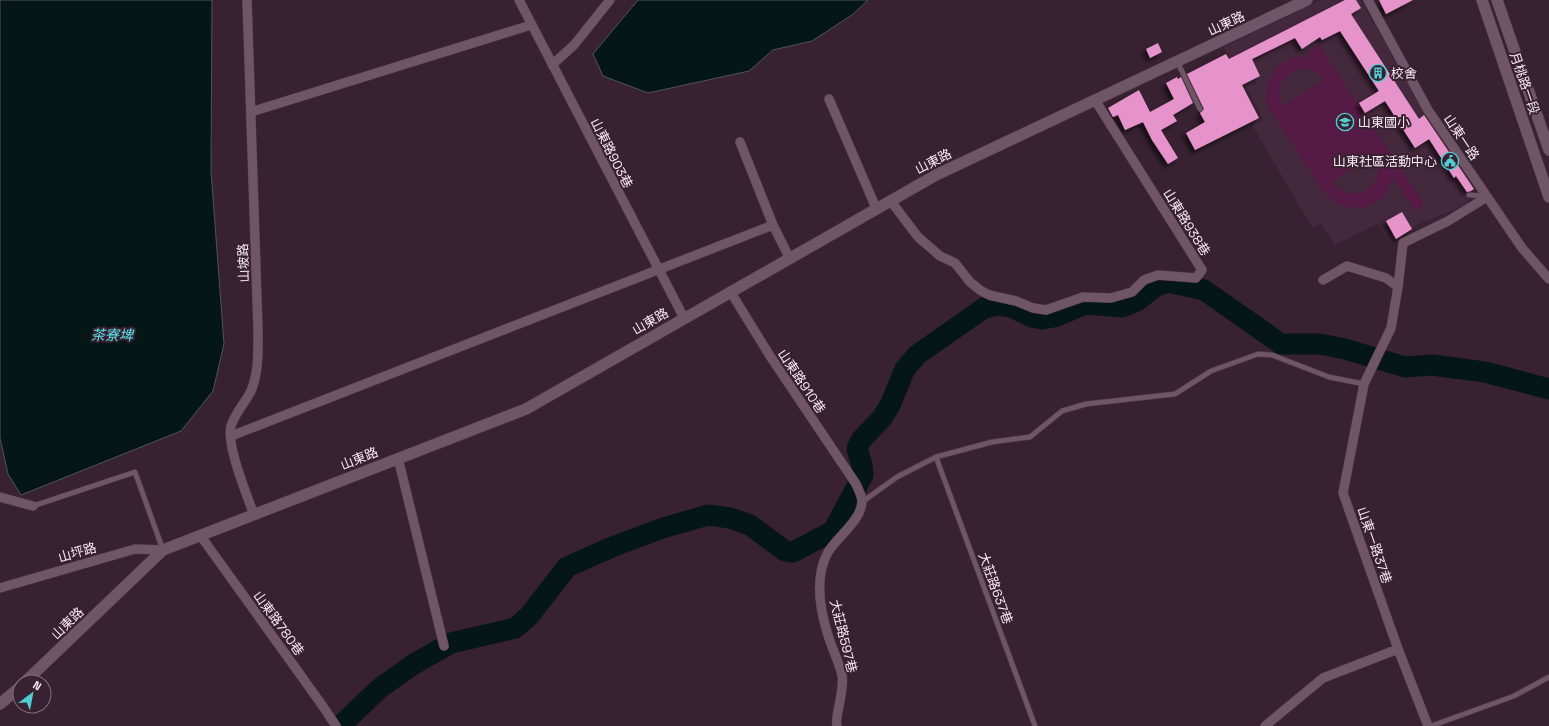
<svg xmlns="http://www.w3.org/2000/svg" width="1549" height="726" font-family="'Space Grotesk','Noto Sans TC',sans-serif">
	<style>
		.built { fill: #44283c }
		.green { fill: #561a47; fill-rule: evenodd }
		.water { fill: #051617; stroke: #4e5559 }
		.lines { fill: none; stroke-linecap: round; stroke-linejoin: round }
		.river { stroke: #051617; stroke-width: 21 }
		.building { fill: #e693cc; filter: url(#shadow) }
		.service-casing { stroke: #533f4d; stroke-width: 6 }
		.minor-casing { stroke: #533f4d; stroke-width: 10 }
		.tertiary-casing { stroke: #533f4d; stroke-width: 12 }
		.service { stroke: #705567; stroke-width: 4.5 }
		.minor { stroke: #705567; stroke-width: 9 }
		.tertiary { stroke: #705567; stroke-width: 11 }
		.labels { text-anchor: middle; stroke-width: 4; stroke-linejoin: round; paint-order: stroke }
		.street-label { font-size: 13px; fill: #f9e9f3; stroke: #382131 }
		.poi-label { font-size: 13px; fill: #f9e9f3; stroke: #382131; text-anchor: start }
		.water-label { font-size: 14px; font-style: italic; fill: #57e8ef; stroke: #382131 }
	</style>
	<defs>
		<filter id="shadow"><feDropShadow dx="-3.5" dy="3.5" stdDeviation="2" flood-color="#0009"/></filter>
	</defs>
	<rect width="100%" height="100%" fill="#382131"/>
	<path class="built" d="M1321 0H1360L1426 114 1471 183 1467 204 1421 223 1389 243 1378 224 1335 245 1321 224 1313 229 1252 125 1263 119 1224 47Z"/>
	<path class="green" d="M1319 45 1424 204 1416 211 1394 179C1389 184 1387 192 1382 197 1364 215 1338 209 1324 192L1268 107 1266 100 1269 79 1277 68 1288 59 1309 56 1307 52ZM1305 68 1317 72 1324 80 1283 106C1273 87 1285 70 1305 68ZM1375 154C1391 185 1354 209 1332 182Z"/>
	<path class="water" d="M0 0H212L211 171 224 344 213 391 181 431 21 495 8 474 0 438Z
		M638 0H868L852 15 812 41 773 50 749 71 648 93 603 76 593 54Z"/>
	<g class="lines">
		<path class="river" d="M340 726 380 688 414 664 451 643 515 628 529 616 567 567 612 547 663 528 708 515 730 518 750 525 785 551 793 552 833 531 863 475 862 465 857 449 861 440 882 418 890 405 905 369 917 355 984 308 998 305 1011 307 1032 317 1042 319 1054 317 1086 304 1122 307 1137 301 1156 286 1168 282 1204 290 1281 344H1320L1345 349 1405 367 1432 365 1485 372 1549 389"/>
	</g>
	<path class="building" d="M1345 0H1356L1361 8 1351 14 1419 119 1424 115 1474 189 1471 191 1467 192 1456 176 1454 178 1429 139 1415 148 1385 101 1365 113 1359 103 1379 91 1340 31 1322 40 1320 37 1302 49 1295 38 1252 59 1260 76 1242 85 1259 118 1195 150 1186 133 1205 122 1200 113 1204 109 1187 74 1226 54 1229 59Z
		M1379 0H1413L1386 14Z
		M1158 43 1162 52 1150 58 1146 49Z
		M1177 77 1178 79 1181 77 1193 103 1173 115 1177 121 1161 130 1178 158 1168 164 1152 140 1143 122 1125 130 1118 115 1113 117 1108 108 1139 90 1150 112 1174 99 1166 83Z
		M1402 212 1412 229 1396 239 1386 221Z"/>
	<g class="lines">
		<defs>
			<path id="service" d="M1177 61 1200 109
				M1469 195 1485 196
				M936 457 1035 726
				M862 502 897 477 936 457 992 442 1030 437 1062 411 1086 404 1175 394 1211 371 1258 354 1272 355 1329 377 1364 384
				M33 506 135 472 163 550
				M1431 726 1514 696 1549 677"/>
			<path id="minor" d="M247 0 258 330C258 350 259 372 251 391 245 403 235 413 231 426 226 445 247 495 254 515
				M519 0 684 318
				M1368 0 1428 110 1522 248 1549 279
				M552 65 574 45 610 0
				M829 99 876 208
				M251 112 531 25
				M740 142 773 225 789 257
				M890 200 918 237 940 256 955 263 970 282 980 290 989 295 1016 301 1033 308 1046 310 1083 297 1111 298 1132 292 1144 280 1158 275 1196 278 1202 270 1095 100
				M1323 280 1347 266 1386 278 1398 287
				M730 291 770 356 856 484C858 489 862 496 862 501 862 521 835 538 827 554 815 578 820 610 828 635 832 649 839 662 842 675 845 692 834 717 837 726
				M231 436 773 225
				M398 458 444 646
				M0 497 33 506
				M200 535 322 705 336 726
				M0 588 135 549 163 550
				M1265 726 1323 678 1398 649
				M1428 726 1398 649 1343 493 1364 384 1391 328 1398 287 1403 243 1448 221 1487 197"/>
			<path id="tertiary" d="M1482 0 1549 197
				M1497 0 1549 150
				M25 682 163 550 526 409 936 175 1307 0
				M0 704 20 687"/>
		</defs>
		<use href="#service" class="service-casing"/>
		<use href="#minor" class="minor-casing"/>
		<use href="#tertiary" class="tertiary-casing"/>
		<use href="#service" class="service"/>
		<use href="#minor" class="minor"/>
		<use href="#tertiary" class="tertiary"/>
	</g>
	<defs>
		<symbol id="building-ring" viewBox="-11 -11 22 22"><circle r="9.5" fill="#382131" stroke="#51ccd2" stroke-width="1.5"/><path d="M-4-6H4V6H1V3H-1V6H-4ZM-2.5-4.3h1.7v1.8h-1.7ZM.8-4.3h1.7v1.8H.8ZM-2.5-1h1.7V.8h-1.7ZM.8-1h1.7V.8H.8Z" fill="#51ccd2"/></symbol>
		<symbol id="school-ring" viewBox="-11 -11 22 22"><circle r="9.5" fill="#382131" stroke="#51ccd2" stroke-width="1.5"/><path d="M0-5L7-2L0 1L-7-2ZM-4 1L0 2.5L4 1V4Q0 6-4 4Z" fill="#51ccd2"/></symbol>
		<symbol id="civic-ring" viewBox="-11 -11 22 22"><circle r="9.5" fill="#382131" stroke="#51ccd2" stroke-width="1.5"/><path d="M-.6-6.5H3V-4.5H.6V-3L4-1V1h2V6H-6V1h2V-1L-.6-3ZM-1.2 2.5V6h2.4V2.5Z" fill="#51ccd2"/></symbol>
	</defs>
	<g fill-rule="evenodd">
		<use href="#building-ring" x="1368" y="63" width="20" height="20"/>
		<use href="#school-ring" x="1335" y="112" width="20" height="20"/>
		<use href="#civic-ring" x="1440" y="151" width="20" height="20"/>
	</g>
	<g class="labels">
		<g class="street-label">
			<text transform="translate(1226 23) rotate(-25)" y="5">山東路</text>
			<text transform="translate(1525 83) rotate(71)" y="5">月桃路一段</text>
			<text transform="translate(1462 137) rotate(56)" y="5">山東一路</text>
			<text transform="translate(612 153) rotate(63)" y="5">山東路903巷</text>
			<text transform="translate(933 161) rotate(-27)" y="5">山東路</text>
			<text transform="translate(1187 222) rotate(58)" y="5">山東路938巷</text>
			<text transform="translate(243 263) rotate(-92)" y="5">山坡路</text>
			<text transform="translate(650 321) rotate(-30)" y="5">山東路</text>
			<text transform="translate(802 381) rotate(56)" y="5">山東路910巷</text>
			<text transform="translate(359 458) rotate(-22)" y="5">山東路</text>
			<text transform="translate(1375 545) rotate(71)" y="5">山東一路37巷</text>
			<text transform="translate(77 552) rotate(-16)" y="5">山坪路</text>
			<text transform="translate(996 588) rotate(70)" y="5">大莊路637巷</text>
			<text transform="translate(67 623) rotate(-44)" y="5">山東路</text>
			<text transform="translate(279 623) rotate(54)" y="5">山東路780巷</text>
			<text transform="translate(844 636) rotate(76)" y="5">大莊路597巷</text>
		</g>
		<g class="poi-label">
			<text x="1391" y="78">校舍</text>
			<text x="1358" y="127">山東國小</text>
			<text x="1437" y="166" text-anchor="end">山東社區活動中心</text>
		</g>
		<g class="water-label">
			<text x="112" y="340">茶寮埤</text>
		</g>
	</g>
	<g transform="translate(32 694) rotate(32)"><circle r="19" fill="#382131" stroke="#85717f"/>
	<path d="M0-3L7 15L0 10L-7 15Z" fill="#51ccd2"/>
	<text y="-6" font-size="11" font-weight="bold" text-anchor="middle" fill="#f9e9f3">N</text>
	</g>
</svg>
